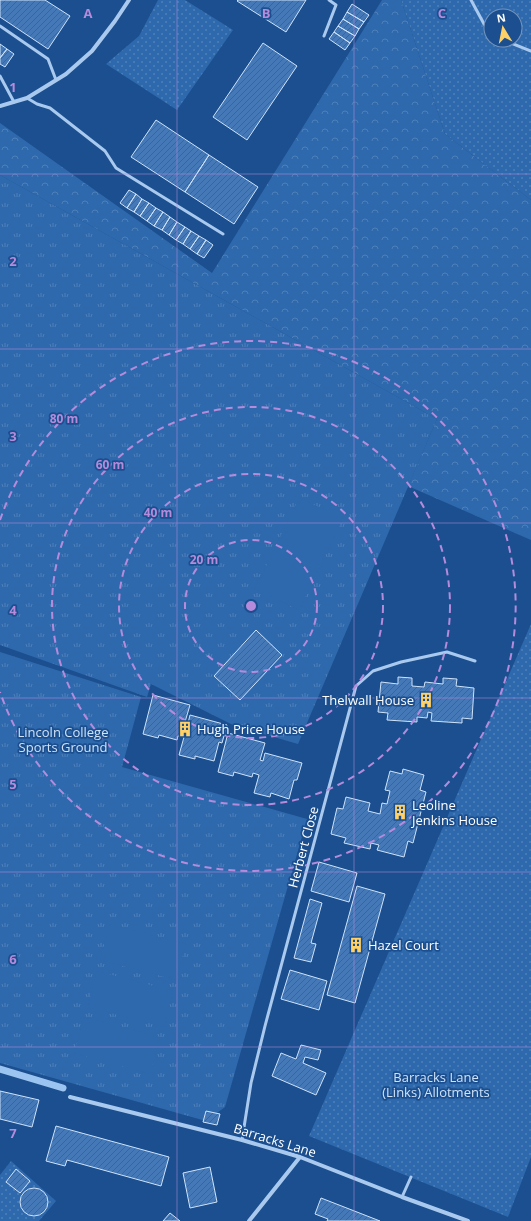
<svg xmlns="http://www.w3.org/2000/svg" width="531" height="1221" font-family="'Open Sans',sans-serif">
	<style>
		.grass { fill: url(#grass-dots); fill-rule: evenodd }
		.forest { fill: url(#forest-crowns) }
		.park { fill: url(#park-tufts) }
		.pitch { fill: #2e69ad }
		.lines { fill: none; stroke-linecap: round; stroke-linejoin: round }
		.stream { stroke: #9cc4f0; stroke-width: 7 }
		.building { fill: url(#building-hatch); stroke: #cfe3fa }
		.service { stroke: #a9c9ee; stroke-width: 3 }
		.minor { stroke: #a9c9ee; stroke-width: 4 }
		.grid { fill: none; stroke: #b68bdc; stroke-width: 1; stroke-opacity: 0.55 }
		.ring { fill: none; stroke: #b68bdc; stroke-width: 2; stroke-dasharray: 7 5 }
		.labels { text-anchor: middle; stroke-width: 3.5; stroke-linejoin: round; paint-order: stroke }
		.poi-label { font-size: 13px; fill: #fff; stroke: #1b4f8f; text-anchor: start }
		.park-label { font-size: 13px; fill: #cfe3fa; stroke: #1b4f8f }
		.street-label { font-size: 13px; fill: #fff; stroke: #1b4f8f }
		.grid-label { font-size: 13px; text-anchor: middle; font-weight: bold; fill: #b68bdc; stroke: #1b4f8f; stroke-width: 3.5; stroke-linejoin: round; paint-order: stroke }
		.centre { fill: #b68bdc; stroke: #1b4f8f; stroke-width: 2 }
		.ring-label { font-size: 12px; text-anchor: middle; font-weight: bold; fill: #b68bdc; stroke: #1b4f8f; stroke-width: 3.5; stroke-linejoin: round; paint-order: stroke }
	</style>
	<defs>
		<pattern id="grass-dots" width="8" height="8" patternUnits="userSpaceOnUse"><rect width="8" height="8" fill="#2e69ad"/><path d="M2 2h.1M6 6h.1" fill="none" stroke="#4d80b9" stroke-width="1.8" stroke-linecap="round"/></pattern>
		<pattern id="forest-crowns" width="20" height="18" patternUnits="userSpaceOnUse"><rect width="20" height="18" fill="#2e69ad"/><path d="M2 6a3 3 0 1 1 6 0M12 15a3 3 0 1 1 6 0" fill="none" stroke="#4d80b9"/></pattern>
		<pattern id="park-tufts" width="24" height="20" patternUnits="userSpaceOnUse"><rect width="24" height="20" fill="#2e69ad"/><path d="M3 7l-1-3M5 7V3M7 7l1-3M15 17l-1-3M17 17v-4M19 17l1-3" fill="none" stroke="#4d80b9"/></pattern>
		<pattern id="building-hatch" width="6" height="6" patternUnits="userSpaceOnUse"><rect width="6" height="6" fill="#4478b7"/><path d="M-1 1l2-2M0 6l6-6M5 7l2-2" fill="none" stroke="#486282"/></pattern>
	</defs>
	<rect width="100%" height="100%" fill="#1b4f8f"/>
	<path class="grass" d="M158 0H185L233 30 177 110 106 64 139 36Z
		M401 0H531V200L445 134ZM491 16H515V40H491Z
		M531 624V1157L508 1217 309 1136Z
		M11 1161 56 1201 39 1221H0V1175Z"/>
	<path class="forest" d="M382 0H401L445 134 531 200V540L408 486 437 419 0 175V123L212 273Z"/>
	<path class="park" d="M0 175 437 419 298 744 233 725 151 684 147 697 0 645Z
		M0 652 141 697 122 767 307 819 225 1107 206 1121 0 1063Z"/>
	<path class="pitch" d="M299 498 343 518 299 610 255 589Z
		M110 924 186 944 176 980 100 960Z
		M97 971 173 991 164 1027 88 1007Z
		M84 1017 160 1037 150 1074 74 1053Z"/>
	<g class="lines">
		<path class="stream" d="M0 1069 63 1088"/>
	</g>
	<path class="building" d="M0 0H45L70 16 48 49 0 17Z
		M238 0H306L286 32 237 1Z
		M352 4 369 15 364 22 347 12Z
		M347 12 364 22 359 29 343 19Z
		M343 19 359 29 355 36 338 26Z
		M338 26 355 36 350 43 334 32Z
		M334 32 350 43 345 50 329 39Z
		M263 43 297 66 247 140 213 117Z
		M0 44 7 49 0 58Z
		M7 49 14 54 5 67 0 64V58Z
		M156 120 209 155 185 192 131 157Z
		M209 155 258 187 234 224 185 192Z
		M129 190 136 194 127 208 120 203Z
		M136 194 142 199 134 212 127 208Z
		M142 199 149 203 140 216 134 212Z
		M149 203 156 208 147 221 140 216Z
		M156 208 163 212 154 226 147 221Z
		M163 212 170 217 162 230 154 226Z
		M170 217 177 222 169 235 162 230Z
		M177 222 185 227 176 240 169 235Z
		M185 227 191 231 183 244 176 240Z
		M191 231 199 236 190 249 183 244Z
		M199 236 206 240 197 254 190 249Z
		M206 240 213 245 204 258 197 254Z
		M256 630 282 655 240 700 214 676Z
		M398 677 412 678V686L424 687 425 682 443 684V678L457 679 456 686 474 688 472 719 462 718V723L431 721 432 713 428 712 427 718 417 717V722L387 720 388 713 378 712 381 682 398 684Z
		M153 695 190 705 185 722 188 723 190 715 227 725 222 743 219 742 214 761 195 756V759L179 755 184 737 178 736 177 740 159 735 158 738 143 734Z
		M228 733 265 743 260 760 263 761 265 753 302 763 297 780H294L289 799 271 793 270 797 254 793 259 775 253 773 252 777 234 772 233 776 218 772Z
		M403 769 424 775 420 790 426 792 413 843 408 841 404 857 377 850 379 845 371 843 370 849 344 843 346 838 331 834 337 808 343 809 346 797 370 803 368 811 380 814 382 803 387 804 390 791 385 790 390 771 402 774Z
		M319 862 357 873 349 902 311 891Z
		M357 886 385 894 355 1003 327 995Z
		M310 899 322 903 311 943 316 944 311 962 294 958Z
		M290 970 327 981 319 1010 281 999Z
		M301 1045 321 1050 318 1060 305 1057 303 1063 326 1073 316 1095 272 1076 281 1053 296 1059Z
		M0 1091 39 1100 32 1127 0 1119Z
		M206 1111 220 1114 217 1125 203 1122Z
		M56 1126 169 1157 161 1186 67 1160 65 1166 46 1161Z
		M210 1167 217 1202 190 1208 183 1173Z
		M16 1169 30 1181 20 1193 6 1182Z
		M20 1202a14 14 0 1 1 28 0a14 14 0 1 1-28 0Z
		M321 1198 380 1221H327L328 1219 315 1214Z
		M170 1213 180 1221H163Z"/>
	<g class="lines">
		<path class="service" d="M471 0 484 24 491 31
			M0 26 48 59 56 80
			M324 36 336 5 329 0
			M503 40 531 51
			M0 76 14 102
			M27 98 37 104 50 108 105 151 116 168 223 234
			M242 1140 251 1083 265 1026 356 686 373 671 401 662 447 652 475 661
			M402 1197 411 1177"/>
		<path class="minor" d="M0 106 27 98 66 74 92 51 115 21 129 0
			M70 1097 242 1140 300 1157 402 1197 468 1221
			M249 1221 300 1157"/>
	</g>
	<path class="grid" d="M177 0V1221M354 0V1221M0 174H531M0 349H531M0 523H531M0 698H531M0 872H531M0 1047H531"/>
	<g class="ring">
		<circle cx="251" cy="606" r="66"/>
		<circle cx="251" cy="606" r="132"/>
		<circle cx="251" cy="606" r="199"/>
		<path d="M0 520A265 265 0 1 1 0 692"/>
	</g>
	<defs>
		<symbol id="building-bare" viewBox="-9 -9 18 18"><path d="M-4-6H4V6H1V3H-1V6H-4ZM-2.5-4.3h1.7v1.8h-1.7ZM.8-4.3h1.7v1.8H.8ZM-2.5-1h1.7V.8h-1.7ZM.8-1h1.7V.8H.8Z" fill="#ffd166" stroke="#1b4f8f" stroke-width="2.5" paint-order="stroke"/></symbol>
	</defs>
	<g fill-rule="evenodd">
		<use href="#building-bare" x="415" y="689" width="22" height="22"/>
		<use href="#building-bare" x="174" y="718" width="22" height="22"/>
		<use href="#building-bare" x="389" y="801" width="22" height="22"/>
		<use href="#building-bare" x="345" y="934" width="22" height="22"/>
	</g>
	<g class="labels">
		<g class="poi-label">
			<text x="414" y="705" text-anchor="end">Thelwall House</text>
			<text x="197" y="734">Hugh Price House</text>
			<text x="412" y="810">Leoline<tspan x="412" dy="15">Jenkins House</tspan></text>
			<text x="368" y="950">Hazel Court</text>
		</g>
		<g class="park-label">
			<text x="63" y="737">Lincoln College<tspan x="63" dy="15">Sports Ground</tspan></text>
			<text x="436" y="1082">Barracks Lane<tspan x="436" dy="15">(Links) Allotments</tspan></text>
		</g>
		<g class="street-label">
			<text transform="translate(303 847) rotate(-75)" y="5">Herbert Close</text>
			<text transform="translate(275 1140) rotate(17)" y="5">Barracks Lane</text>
		</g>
	</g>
	<g class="grid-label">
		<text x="88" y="18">A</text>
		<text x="266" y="18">B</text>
		<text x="442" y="18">C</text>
		<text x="13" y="92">1</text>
		<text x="13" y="266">2</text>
		<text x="13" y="441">3</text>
		<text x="13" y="615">4</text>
		<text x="13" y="789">5</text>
		<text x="13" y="964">6</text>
		<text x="13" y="1138">7</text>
	</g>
	<circle cx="251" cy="606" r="6" class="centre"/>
	<g class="ring-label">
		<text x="64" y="423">80 m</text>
		<text x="110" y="469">60 m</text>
		<text x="158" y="517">40 m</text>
		<text x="204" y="564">20 m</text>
	</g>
	<g transform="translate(503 28) rotate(350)"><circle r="19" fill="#1b4f8f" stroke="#7695bc"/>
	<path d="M0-3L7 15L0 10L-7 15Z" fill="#ffd166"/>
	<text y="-6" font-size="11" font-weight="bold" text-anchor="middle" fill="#ffffff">N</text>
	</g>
</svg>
